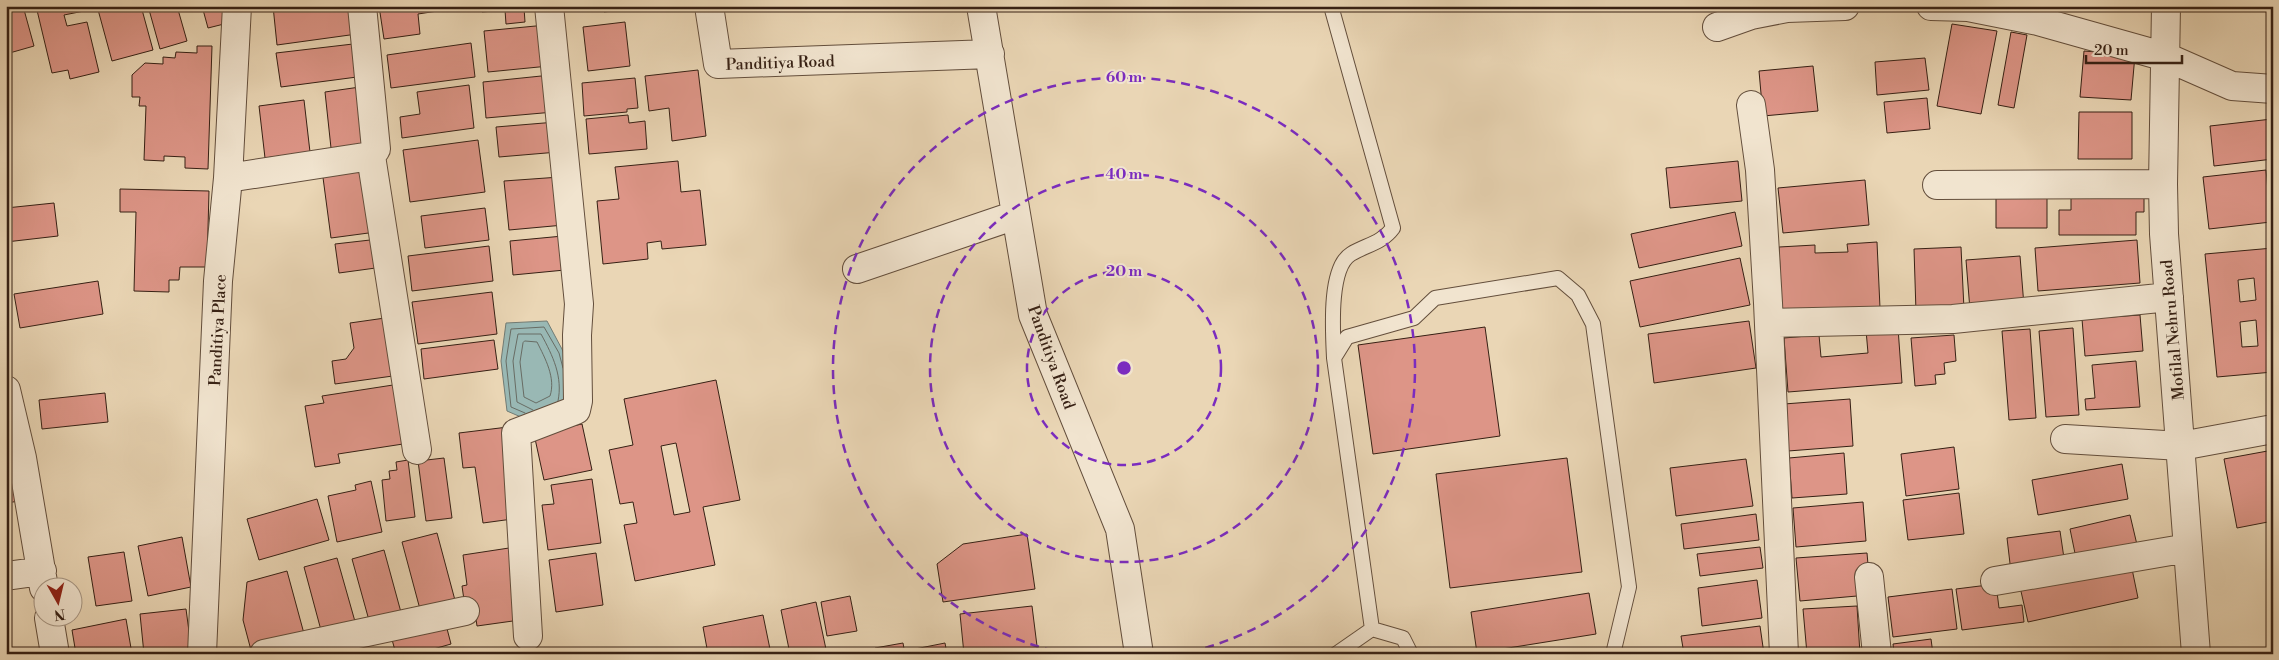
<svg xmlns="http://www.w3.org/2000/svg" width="2279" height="660" font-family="'Libre Bodoni',serif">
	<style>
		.water { fill: #99b8b4; stroke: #717b74 }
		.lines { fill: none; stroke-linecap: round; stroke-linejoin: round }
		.shore { stroke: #686c64; stroke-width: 1 }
		.building { fill: #dd9587; stroke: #362014; fill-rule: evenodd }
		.lane-casing { stroke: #634e3c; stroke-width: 16 }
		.street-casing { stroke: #634e3c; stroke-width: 30 }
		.lane { stroke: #f1e4cf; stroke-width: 14 }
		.street { stroke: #f1e4cf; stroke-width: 28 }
		.ring { fill: none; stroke: #7b2cbf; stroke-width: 2.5; stroke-dasharray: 9 6 }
		.labels { text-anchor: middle; stroke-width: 4; stroke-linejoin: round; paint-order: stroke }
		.street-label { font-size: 16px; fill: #362014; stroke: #f1e4cf }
		.centre { fill: #7b2cbf; stroke: #f1e4cf; stroke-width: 2.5 }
		.ring-label { font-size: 15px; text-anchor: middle; font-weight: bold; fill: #7b2cbf; stroke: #f1e4cf; stroke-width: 4; stroke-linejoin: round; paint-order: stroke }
	</style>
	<rect width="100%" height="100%" fill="#ead6b5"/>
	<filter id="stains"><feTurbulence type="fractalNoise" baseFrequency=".004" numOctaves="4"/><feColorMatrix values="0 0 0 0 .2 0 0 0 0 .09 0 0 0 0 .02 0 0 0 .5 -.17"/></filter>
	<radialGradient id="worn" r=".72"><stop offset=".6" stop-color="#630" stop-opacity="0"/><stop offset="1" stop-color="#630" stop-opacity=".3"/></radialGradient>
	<path class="water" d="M547 321 563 351 572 385 567 410 535 423 507 411 501 361 506 323Z"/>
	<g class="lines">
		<path class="shore" d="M525 341 537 342C545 358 556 378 550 396L536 403 524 397 520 362 523 343Z
			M533 410 517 402 513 361 518 334H541C553 356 563 377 558 401
			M525 413 511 407 506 361 511 329 544 327 559 353 563 368"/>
	</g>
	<path class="building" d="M6 6H23L34 46 6 54Z
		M36 6H83L84 11 64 15 67 26 87 22 99 72 70 79 68 70 52 73Z
		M97 6H141L153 50 112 61Z
		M148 6H177L187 41 160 49Z
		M202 6H230L228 23 208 28Z
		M273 6H353L357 34 277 45Z
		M379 6H457V8L418 14 420 34 384 39Z
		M481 6H542V7L524 8 525 22 506 24 505 10 482 12Z
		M603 6H628L629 9 604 12Z
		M625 22 630 66 588 71 583 27Z
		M1952 24 1997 31 1981 114 1937 106Z
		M546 25 549 66 488 72 484 31Z
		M2011 32 2027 35 2014 108 1998 105Z
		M471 43 475 77 391 88 387 55Z
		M353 44 357 77 281 87 276 53Z
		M197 46H212L208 169 185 168V157L164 156V161L144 160 146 106H139L140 97H132V75L145 63 163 64V57L175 58 176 52 197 53Z
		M2084 51 2135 55 2131 100 2080 97Z
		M1925 58 1929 90 1877 95 1875 62Z
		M1813 66 1818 111 1763 116 1759 71Z
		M698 70 706 136 672 141 669 108 649 111 645 76Z
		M551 75 554 112 486 118 483 82Z
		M635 78 638 108 627 109V112L584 116 582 83Z
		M469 85 474 128 402 138 400 117 420 114 417 92Z
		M367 86 374 143 331 148 325 92Z
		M1927 98 1930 129 1887 133 1884 102Z
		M304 100 310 152 265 158 259 106Z
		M2079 112H2132V159H2078Z
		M628 115 629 123 645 121 647 149 589 154 586 119Z
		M2272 119 2273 159 2214 166 2210 126Z
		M556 122 558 152 499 157 496 127Z
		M478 140 485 192 410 202 403 150Z
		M678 161 681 192 700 190 706 245 662 249 661 241 647 243 648 259 603 264 597 201 619 199 615 167Z
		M1738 161 1742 201 1670 208 1666 168Z
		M367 165 376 232 331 238 322 170Z
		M2266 170 2271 222 2209 229 2203 177Z
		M560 177 564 225 509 230 504 181Z
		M1865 180 1869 225 1783 233 1778 188Z
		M120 189 209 191 207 267H180L179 280H169V292L134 291 136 212H120Z
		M2071 196 2144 197V212H2136V235H2059V210H2071Z
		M1996 198H2047V228H1996Z
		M54 203 58 236 6 242V208Z
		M485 208 489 240 425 248 421 216Z
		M1735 212 1742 246 1639 268 1631 234Z
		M563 236 565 270 513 275 510 241Z
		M379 239 383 267 339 273 335 244Z
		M2137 240 2140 283 2038 291 2035 248Z
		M1877 242 1880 308 1782 313 1779 247 1815 245V253L1848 252 1847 244Z
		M489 246 493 281 412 291 408 256Z
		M1961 247 1964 309 1916 312 1914 249Z
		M2273 248V372L2217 377 2205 254ZM2254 278 2256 300 2240 302 2238 280ZM2256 320 2258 346 2242 347 2240 322Z
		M2020 256 2024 306 1970 310 1966 260Z
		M1740 258 1750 305 1640 327 1630 281Z
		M98 281 103 314 20 328 14 294Z
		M492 292 497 334 418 344 412 302Z
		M2140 315 2143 351 2085 356 2082 319Z
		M392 317 400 375 335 384 332 361 346 359 354 348 350 323Z
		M1749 321 1756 368 1654 383 1648 334Z
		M1485 327 1500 436 1373 454 1358 345Z
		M1898 328 1902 383 1788 392 1784 338 1819 335 1821 357 1868 353 1866 330Z
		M2073 328 2079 415 2046 417 2039 331Z
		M2030 329 2036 418 2009 420 2002 331Z
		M1954 335 1956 361 1944 363 1945 374 1935 375 1936 384 1915 386 1911 338Z
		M494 340 498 369 424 379 421 349Z
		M2136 361 2140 407 2086 410 2085 399 2095 398 2092 365Z
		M716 380 740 500 703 507 715 565 635 581 624 525 637 523 633 502 620 504 609 450 633 445 624 399ZM676 443 690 512 674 515 661 446Z
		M393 385 403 444 338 454 340 463 315 467 305 406 324 403 322 396Z
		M105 393 108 422 42 429 39 400Z
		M1850 399 1853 446 1788 451 1784 404Z
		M582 424 592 470 544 480 534 434Z
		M508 427 520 518 483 523 475 467 463 468 459 433Z
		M1954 447 1959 489 1906 496 1901 454Z
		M2273 450V521L2237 528 2224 459Z
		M1844 453 1847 494 1792 498 1789 458Z
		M444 458 452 518 426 521 418 461Z
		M1567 458 1582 572 1450 588 1436 474Z
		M1746 459 1753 506 1676 516 1670 468Z
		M408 460 415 517 386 521 382 480 390 479 389 471 397 470 396 462Z
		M2122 464 2128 499 2038 515 2032 480Z
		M22 477 26 500 6 503V480Z
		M592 479 601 543 548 550 542 505 554 504 551 485Z
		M371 481 382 532 337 542 328 496 356 490 355 485Z
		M1959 493 1964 534 1908 540 1903 500Z
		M317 499 329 540 259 560 247 519Z
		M1863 502 1866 541 1796 547 1793 508Z
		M1756 514 1759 540 1684 549 1681 524Z
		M2130 515 2138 549 2077 563 2070 529Z
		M2060 531 2065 565 2011 572 2007 538Z
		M437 533 456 604 421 613 402 542Z
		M1027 534 1035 589 943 602 937 564 963 544Z
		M182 537 191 587 148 596 138 546Z
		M1760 547 1763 568 1700 576 1697 554Z
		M509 548 520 620 477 626 473 599 464 600 462 586 467 585 463 555Z
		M384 550 402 616 370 624 352 559Z
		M124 552 132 601 96 606 88 557Z
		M596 553 603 605 556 612 549 560Z
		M1867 553 1869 576 1857 596 1800 601 1796 558Z
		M337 558 356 625 322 634 304 567Z
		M2131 564 2138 598 2028 622 2020 587Z
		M287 571 306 641 252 654 243 620 247 582Z
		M1757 580 1762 618 1702 626 1698 588Z
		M1996 584 1999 608 2022 605 2024 622 1962 630 1956 589Z
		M1952 589 1957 629 1893 637 1888 597Z
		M1589 593 1596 634 1477 653 1471 612Z
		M850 596 857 631 827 636 821 602Z
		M816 602 827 654H790L781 610Z
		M1032 606 1038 654H964L960 614Z
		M1857 606 1860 654H1807L1803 609Z
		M186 609 192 654H144L140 614Z
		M763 615 771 654H708L703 627Z
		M126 619 132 654H76L72 630Z
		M445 621 451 644 416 654H396L391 636Z
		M1760 626 1764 654H1684L1681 636Z
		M1931 639 1933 654H1894L1893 644Z
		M362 641 364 654H327Z
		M903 643 905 654H876L875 648Z
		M945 643 947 654H916L915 649Z"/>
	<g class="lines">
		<defs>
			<path id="lane" d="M1331 6 1393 228C1382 243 1366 245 1351 254 1328 268 1333 334 1334 358
				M1372 629 1334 358 1347 337 1414 318 1435 298 1558 278 1578 295 1593 324 1629 587 1613 654
				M1372 629 1403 638 1411 654
				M1336 654 1372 629"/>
			<path id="street" d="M709 6 718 64 990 54
				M981 6 1033 315 1120 529 1139 654
				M1931 6 1968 7 2038 21 2166 57 2232 86 2273 89
				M2166 6 2163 184 2164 234 2196 654
				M1717 27 1751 15 1787 8 1845 6
				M1751 105 1760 170 1768 303 1784 654
				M371 156 417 450
				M228 178 371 156 376 149 362 6
				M1937 185 2163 184
				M857 269 1016 215
				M1769 323 1953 319 2169 297
				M6 390 22 458 44 588
				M2065 439 2181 446 2273 429
				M6 576 42 571
				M1869 577 1877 654
				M1995 581 2188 548
				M49 618 55 654
				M528 636 516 433 576 410 578 401 577 335 579 304 549 6
				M202 654 218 281 228 178 237 6
				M264 654 465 611"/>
		</defs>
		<use href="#lane" class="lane-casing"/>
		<use href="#street" class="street-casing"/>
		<use href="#lane" class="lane"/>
		<use href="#street" class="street"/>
	</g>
	<g class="ring">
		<circle cx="1124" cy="368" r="97"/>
		<circle cx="1124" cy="368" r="194"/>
		<path d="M1068 654A291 291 0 1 1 1180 654"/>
	</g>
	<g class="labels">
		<g class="street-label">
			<text transform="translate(780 62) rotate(-2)" y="6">Panditiya Road</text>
			<text transform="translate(217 330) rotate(-87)" y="6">Panditiya Place</text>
			<text transform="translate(2172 330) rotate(-95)" y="6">Motilal Nehru Road</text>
			<text transform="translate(1052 357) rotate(70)" y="6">Panditiya Road</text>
		</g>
	</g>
	<circle cx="1124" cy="368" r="8" class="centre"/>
	<g class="ring-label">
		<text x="1124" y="82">60 m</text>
		<text x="1124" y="179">40 m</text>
		<text x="1124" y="276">20 m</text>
	</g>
	<rect width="2279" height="660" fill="none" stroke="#ead6b5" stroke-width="25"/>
	<rect x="8" y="8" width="2264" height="645" fill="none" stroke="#362014" stroke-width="2.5"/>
	<rect x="12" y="12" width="2254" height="635" fill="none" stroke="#362014"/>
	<g transform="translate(58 602) rotate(172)"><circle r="24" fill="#f1e4cf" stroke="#a69684"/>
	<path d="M0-4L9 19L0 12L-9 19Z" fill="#8f2418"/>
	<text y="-8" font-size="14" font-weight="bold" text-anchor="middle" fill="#362014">N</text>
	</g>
	<path d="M2086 55v8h96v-8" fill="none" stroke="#362014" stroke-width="2.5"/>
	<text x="2094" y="55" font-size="15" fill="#362014" stroke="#f1e4cf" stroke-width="4" paint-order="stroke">20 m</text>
	<rect width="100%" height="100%" filter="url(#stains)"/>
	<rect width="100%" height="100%" fill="url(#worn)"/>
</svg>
